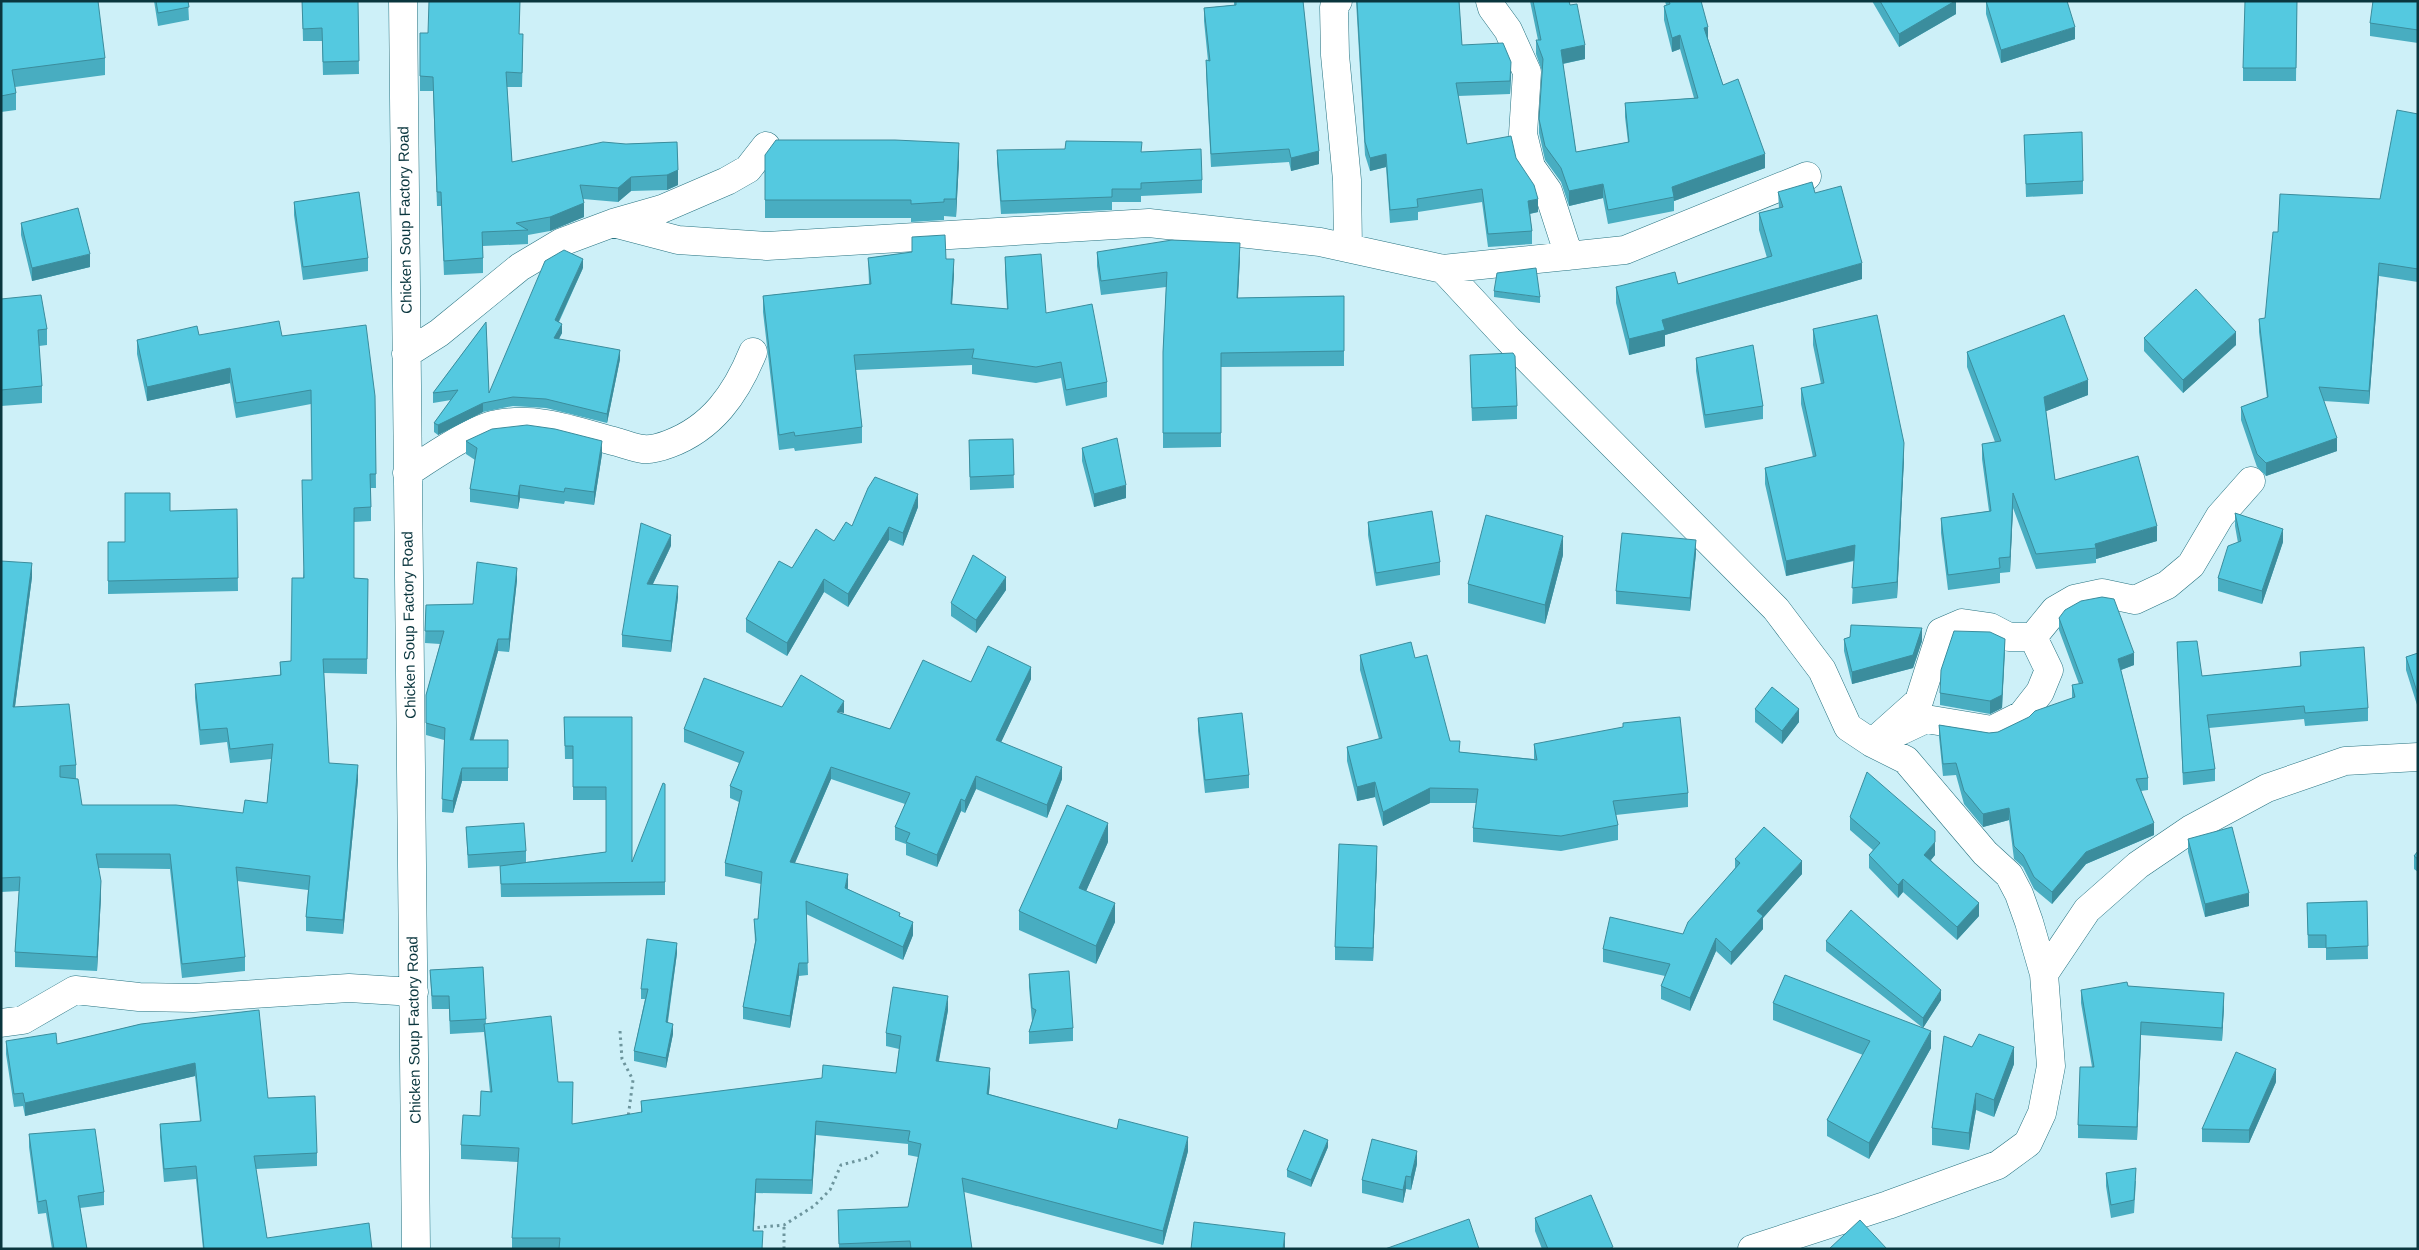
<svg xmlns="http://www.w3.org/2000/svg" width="2419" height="1250" font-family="Arial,sans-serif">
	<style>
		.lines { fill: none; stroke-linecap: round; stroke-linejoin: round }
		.minor-casing { stroke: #277381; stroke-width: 29 }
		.path { stroke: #6d959d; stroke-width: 3; stroke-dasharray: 2.5 4; stroke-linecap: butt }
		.minor { stroke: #fff; stroke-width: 28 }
		.wall { fill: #48adc1 }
		.shaded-wall { fill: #3b8d9d }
		.building { fill: #54c9e0; stroke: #3b8d9d }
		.labels { text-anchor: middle; stroke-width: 5; stroke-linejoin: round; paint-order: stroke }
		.street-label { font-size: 15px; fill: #0a363e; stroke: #fff }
	</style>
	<rect width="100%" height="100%" fill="#cdf0f8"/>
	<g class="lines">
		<defs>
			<path id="minor" d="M403 1 416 1249
				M1338 1 1334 7 1335 55 1347 180 1348 248
				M1490 1 1492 8 1508 30 1527 72 1523 134 1531 167 1548 191 1569 256
				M613 223 678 240 767 246 1149 223 1320 242 1443 269 1625 250 1807 176
				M1443 269 1508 339 1776 609 1822 670 1848 727 1872 743 1906 760 1985 853 2009 875 2019 894 2029 922 2044 974 2051 1066 2042 1113 2028 1143 1998 1165 1888 1205 1752 1249
				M406 354 439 333 520 267 562 242 613 223 662 209 727 181 748 169 766 146
				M407 473C429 459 473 428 497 424 539 416 578 432 617 442 625 444 634 448 643 449 651 450 661 447 669 444 712 428 736 394 753 352
				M1892 735 1926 719 1992 730 2022 715 2040 692 2049 670 2033 637
				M1872 743 1919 701 1941 632 1962 623 1990 627 2009 637H2033L2055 610 2074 599 2102 593 2135 600 2167 585 2191 565 2220 516 2251 481
				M2044 974 2087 910 2138 865 2191 829 2267 788 2345 761 2418 757
				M1 1023 23 1020 75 990 139 997 193 998 349 988 414 992"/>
		</defs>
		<use href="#minor" class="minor-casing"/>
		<path class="path" d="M620 1031 622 1059 633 1080 628 1118
			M751 1228 784 1225 814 1206 830 1190 841 1165 868 1158 878 1152
			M784 1249V1225"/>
		<use href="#minor" class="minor"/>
	</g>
	<path class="wall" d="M1 1 105 58V75L15 87 16 93V110L1 112Z
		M154 1H188L189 20 158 26Z
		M302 1H358L359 74 323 75 322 41H303Z
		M520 1 519 34 523 49 522 87H507L512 162 626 144 677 142 678 185 667 190 631 191 618 202 583 199 584 217 550 231 528 235V244L483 246V273L444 275 441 206H437L433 91H420V33H428Z
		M1234 1H1303L1319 164 1291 171 1289 162 1211 167 1206 73V60L1208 61 1204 21V8L1234 5Z
		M1356 1H1459L1462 45 1511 75 1510 94 1458 96 1467 144 1516 158 1538 212 1530 214 1532 231V244L1488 247 1482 202 1418 212V220L1390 223 1386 167 1370 171 1365 155Z
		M1530 1H1569L1585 59 1563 64 1576 152 1628 142 1625 117V103L1694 98 1680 49 1672 52 1664 20V6L1666 5 1665 1H1701L1708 39 1723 85 1765 168 1674 201V211L1608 224 1603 198 1569 206 1561 182 1545 160 1539 133V119L1542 71 1536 54V40H1538Z
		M1872 1H1956V14L1899 47Z
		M1986 1 2075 39 2001 63 1986 14Z
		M2297 1 2296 81H2243V68Z
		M2418 1V43L2370 36V23Z
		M2418 114V282L2379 276 2369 404 2324 401 2337 451 2266 476 2257 467 2241 420V407L2267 398 2259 332V319L2265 318 2278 232 2380 199Z
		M2024 135 2083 181V194L2026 197Z
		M997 150 1142 152 1202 180V193L1141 196V202H1112V210L1001 214 997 163Z
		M765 155 959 161 956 217 944 216V220L911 222V218H765Z
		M1778 192 1815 193 1862 279 1665 335V346L1629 355 1616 303V287L1678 284 1767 258 1759 230V213L1779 208Z
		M294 202 368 258V271L303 280 294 215Z
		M21 223 90 267 32 281 21 235Z
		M912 237 946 259 954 274 952 304 1007 309 1005 273V257L1046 313 1107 382V397L1066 406 1061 378 1036 383 972 374V365L856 370 862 427V443L795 451 794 448 779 450 763 312V296L869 284 868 258 912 252Z
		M1097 252 1240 257 1238 298 1344 296V366L1221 367V447L1163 448V352L1166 287 1101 295 1097 266Z
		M583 268 559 322 562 333 559 339 620 359 607 423 546 408 513 406 483 412 438 435 434 432V423L451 400 433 403V393L486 322 489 393Z
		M1494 291 1540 297V303L1494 297Z
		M1 299 47 329V345L39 346 42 386V403L1 406Z
		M1813 329 1904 459 1897 598 1852 604 1854 561 1786 576 1765 484V468L1813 457 1801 404V388L1821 384 1813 345Z
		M199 335 282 336 375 396 376 488H371V521L354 522V578L368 579 367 674 324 673 329 763 358 780 343 934 306 931V917L308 890 237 881 245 957V971L182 978 170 869 99 868 101 896 97 971 15 967V952L19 891 1 892V561L32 577 15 707 76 765V779L82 805 243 813 267 803 271 759 230 763 227 742 200 745 195 698V684L280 675V662L291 661 303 578 312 480 311 404 236 418 230 383 147 401 137 354V340Z
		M2144 338 2236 345 2183 393 2144 351Z
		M1967 352 2088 395 2046 411 2055 480 2157 541 2096 559V563L2036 569 2013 508 2010 572 2000 573V583L1948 590 1941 533V518L1989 511 1982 459V444L1995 442 1967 367Z
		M1696 358 1763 406V419L1705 428 1696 371Z
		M1470 368 1517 406V419L1472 421Z
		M1013 439 1014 488 970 490 969 440Z
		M466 441 602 454 594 505 565 501 564 504 520 498 518 509 470 502V489L475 460 466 454Z
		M1082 448 1126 498 1094 507 1082 461Z
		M918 507 903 546 889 540 848 607 824 592 787 656 746 632V619L792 568 834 541 852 526Z
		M237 509 238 591 108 594V542H125L170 511Z
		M2235 513 2283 542 2262 604 2218 591V578L2238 543 2235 526Z
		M1368 522 1440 562V575L1376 586 1368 535Z
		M671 546 653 584 678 597 671 652 622 647V635Z
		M1696 553 1690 611 1616 604V591Z
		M1563 555 1545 624 1468 603V584Z
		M517 580 509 652 498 651 473 740H508V781H462L453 813 442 812 444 740 426 735V695L440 644 425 643 426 605 473 604Z
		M1006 590 976 633 951 616V603Z
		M2059 618 2134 665 2121 670 2148 778V790L2141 791 2154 835 2086 864 2052 904 2034 889 2023 867 2014 859 2009 820 1983 827 1964 804 1956 775 1943 776 1939 737V725L1989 733 1998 732 2072 698V685L2079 684 2059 630Z
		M1850 637 1922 641 1913 668 1852 684 1844 651V639Z
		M2177 642 2202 676 2300 666V652L2368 708V721L2305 726 2304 719 2209 728 2215 769V781L2183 785Z
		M2005 652 2002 708 1990 714 1940 705V693Z
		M2418 653V708L2406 670V657Z
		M1360 655 1415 658 1450 741 1460 752 1534 759V744L1688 793V807L1616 815 1618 825V840L1561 851 1473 842V828L1476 803H1430L1383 826 1375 797 1357 801 1347 761V747L1379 739 1360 670Z
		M1031 679 1001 742 1062 779 1047 818 976 789 965 813 961 811 937 867 906 855V844L895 840V827L905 804 831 779 795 863 848 886V889L900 916 913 935 903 960 806 914 808 975 799 976 790 1028 743 1019V1007L755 942 754 919H758L761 884 725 876V863L739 802 730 798V786L739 763 684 742V729L782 707 844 714 890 729 971 682Z
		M1755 709 1799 722 1782 744 1755 722Z
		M564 717H632V862L665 784V895L501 897 500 866 468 868 466 827 526 851V862L606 852V800H573V759H565Z
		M1198 718 1249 775V788L1205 793 1198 731Z
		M1850 817 1935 855 1931 860 1979 916 1957 940 1903 892 1898 898 1869 868V855L1873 850 1850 830Z
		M2188 839 2249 906 2205 917 2188 852Z
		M1108 842 1086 891 1115 922 1096 964 1019 930V911Z
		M2418 851V872L2414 869V856Z
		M1377 859 1373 961 1335 960V947Z
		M1735 859 1802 874 1763 918V929L1731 965 1716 951 1690 1011 1661 999V986L1665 976 1603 962V949L1683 934 1735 868Z
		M2367 901 2368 959 2326 960V948H2308L2307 903Z
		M1826 941 1941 1000 1923 1028 1826 951Z
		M677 953 668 1022 673 1034 666 1068 634 1061V1051L645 999H641V989Z
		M483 967 486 1024 558 1082 572 1124 641 1113V1101L896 1073 899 1049 886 1046V1033L948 1010 939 1061 990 1082 989 1094 1188 1151 1163 1245 964 1192 972 1249H839L838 1210 908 1207 918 1157 908 1155V1144L816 1135 812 1194 756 1193 753 1231 763 1249H512V1238L518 1162 461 1159V1145L480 1116 490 1092 484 1032 450 1034 449 1009H432L430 970Z
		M1029 974 1073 1028V1041L1029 1044V1032L1032 1021 1029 987Z
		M2128 986 2224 1006 2222 1041 2141 1035 2137 1140 2078 1138V1125L2092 1067 2081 1003V990Z
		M1773 1003 1931 1048 1869 1159 1827 1136V1120L1863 1055 1773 1020Z
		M141 1024 268 1098 317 1153V1166L256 1169 267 1238 372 1249H203L196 1179 164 1182 160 1137V1124L200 1121 195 1076 25 1116 23 1106 14 1107 6 1054V1041L57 1044Z
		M1944 1036 2014 1064 1994 1117 1976 1110 1969 1150 1932 1145V1128Z
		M2276 1082 2249 1143 2202 1142V1129Z
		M29 1134 104 1192V1205L80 1208 87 1249H52L46 1213 38 1214 29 1147Z
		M1328 1147 1311 1187 1287 1177V1170Z
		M1417 1164 1411 1190 1406 1189 1403 1203 1362 1193V1180Z
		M2106 1173 2136 1181 2134 1213 2111 1218 2106 1186Z
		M1535 1218 1613 1249H1542L1535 1231Z"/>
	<path class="shaded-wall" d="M1955 1H1956V14L1899 47V34Z
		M1708 27V41L1704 28Z
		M2075 27V39L2001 63V50Z
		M1680 35V49L1672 52V38Z
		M1585 45V59L1561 64V50Z
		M1511 62V75L1510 94V81Z
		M959 143V161L956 217V199Z
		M1319 151V164L1291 171V158Z
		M1386 154V167L1370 171V158Z
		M1765 154V168L1674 201 1672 187Z
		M678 170V185L667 190V175Z
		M631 177V191L618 202V188Z
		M1603 184V198L1569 206V191Z
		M1538 199V212L1528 214V201Z
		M584 203V217L550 231V217Z
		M1240 243V257L1237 313V298Z
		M90 254V267L32 281V268Z
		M583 259V268L555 329V320Z
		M954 259V274L951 319V304Z
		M1862 263V279L1665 335V346L1629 355V339L1662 320Z
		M2379 263V276L2369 404V391Z
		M562 324V333L554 347V338Z
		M2236 332V345L2183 393V380Z
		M620 350V359L607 423V414Z
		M230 368V383L147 401V387Z
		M2088 380V395L2044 412V397Z
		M483 403V412L438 435V425Z
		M2337 438V451L2266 476V463Z
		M602 441V454L594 505V492Z
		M1904 443V459L1897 598V582Z
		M520 485V498L518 509V496Z
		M1126 485V498L1094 507V494Z
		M2013 493V508L2010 572V557Z
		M918 494V507L903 546V533Z
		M2157 526V541L2096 559V548L2095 544Z
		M889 527V540L848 607V594Z
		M2283 529V542L2262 604V591Z
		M671 535V546L647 596V584Z
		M1563 536V555L1545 624V605Z
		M1696 540V553L1690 611V598Z
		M1855 545V560L1786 576V561Z
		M32 563V577L13 721V707Z
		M517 568V580L509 652V639Z
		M1006 577V590L976 633V620Z
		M824 579V592L787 656V643Z
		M678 586V597L671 652V641Z
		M1922 628V641L1913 668 1852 684V672Z
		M498 639V651L470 753V740Z
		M2005 639 2002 708 1990 714V701Z
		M2134 653V665L2118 671V659Z
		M1031 667V679L996 753V740Z
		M844 701V713L837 712Z
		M1799 709V722L1782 744V731Z
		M358 765V780L343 934V920Z
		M831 767V779L790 874V862Z
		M1062 767V779L1047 818V805Z
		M462 768V781L453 813V801Z
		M976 776V789L965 813V801Z
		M1375 782V797L1357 801V787Z
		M1430 788V803L1383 826V812Z
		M961 799V811L937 867V855Z
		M2009 808V820L1983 827V814Z
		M1108 823V842L1079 907V888Z
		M2154 823V835L2086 864 2052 904V892L2086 852Z
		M1935 842V855L1924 868V855Z
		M1377 846V859L1373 961V948Z
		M1802 861V874L1763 918V929L1731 965V952L1757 911Z
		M848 874V886L845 901V888Z
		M1903 879V892L1898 898V885Z
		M101 881V896L97 971V957Z
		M2249 893V906L2205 917V904Z
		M1115 903V922L1096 964V946Z
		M1979 903V916L1957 940V927Z
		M913 922V935L903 960V947Z
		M1716 938V951L1690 1011V998Z
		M677 943V953L666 1032V1022Z
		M799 963V976L790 1028V1016Z
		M1941 990V1000L1923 1028V1018Z
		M2224 993V1006L2222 1041V1028Z
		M948 996V1010L936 1075V1061Z
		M2141 1022V1035L2137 1140V1127Z
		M673 1024V1034L666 1068V1058Z
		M1931 1031V1048L1869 1159V1143Z
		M2014 1047V1064L1994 1117V1100Z
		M195 1063V1076L25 1116V1103Z
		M990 1068V1082L987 1107V1094Z
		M2276 1069V1082L2249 1143V1130Z
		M1976 1093V1110L1969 1150V1133Z
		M816 1121V1135L812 1194V1180Z
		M1188 1137V1151L1163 1245V1231Z
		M1328 1140V1147L1311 1187V1180Z
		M1417 1151V1164L1411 1190V1177Z
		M1406 1176V1189L1403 1203V1190Z
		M756 1179V1193L753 1244V1231Z
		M1285 1233V1249H1283Z"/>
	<path class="building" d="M1 1H98L105 58 12 70 16 93 1 96Z
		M156 1H188L189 7 158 13Z
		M302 1H358L359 61 323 62 322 28 303 29Z
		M429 1H520L519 34H523L522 73 506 72 512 162 603 142 626 144 677 142 678 170 667 175 631 177 618 188 580 185 584 203 550 217 516 223 528 230 482 232 483 258 444 261 441 192H437L433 77 420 76V33H428Z
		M1236 1H1303L1319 151 1291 158 1289 149 1211 154 1206 60 1210 61 1204 8 1236 5Z
		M1357 1H1459L1462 45 1503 43 1511 62 1510 81 1456 83 1467 144 1511 136 1516 158 1534 185 1538 199 1528 201 1532 231 1488 234 1482 189 1417 199 1418 207 1390 210 1386 154 1370 158 1365 142Z
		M1533 1H1569L1570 5 1577 4 1585 45 1561 50 1576 152 1629 142 1625 103 1698 98 1680 35 1672 38 1664 6 1670 4 1669 1H1701L1708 27 1704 28 1723 85 1738 79 1765 154 1672 187 1674 197 1608 210 1603 184 1569 191 1561 168 1545 146 1539 119 1543 59 1536 40H1541Z
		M1880 1H1955L1899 34Z
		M1986 1H2067L2075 27 2001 50Z
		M2245 1H2297L2296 68H2243Z
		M2373 1H2418V30L2370 23Z
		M2397 110 2418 114V269L2379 263 2369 391 2319 387 2337 438 2266 463 2257 454 2241 407 2268 397 2259 319 2265 318 2273 232H2278L2280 194 2380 199Z
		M2082 132 2083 181 2026 184 2024 135Z
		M776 140H895L959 143 956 199H944V202L911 204V200H765V155Z
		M1066 141 1142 142 1141 152 1201 149 1202 180 1141 183V189H1112V197L1001 201 997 150 1065 149Z
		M1812 182 1815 193 1841 186 1862 263 1662 320 1665 330 1629 339 1616 287 1675 272 1678 284 1772 256 1759 213 1783 207 1778 192Z
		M359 192 368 258 303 267 294 202Z
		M78 208 90 254 32 268 21 223Z
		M945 235 946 259H954L951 304 1008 309 1005 257 1041 254 1046 313 1092 304 1107 382 1066 390 1061 362 1036 367 972 358 974 349 854 355 862 427 795 436 794 432 779 435 763 296 871 284 868 258 912 252V237Z
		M1172 240 1240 243 1237 298 1344 296V351L1221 353V433H1163V352L1167 272 1101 281 1097 252Z
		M564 250 583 259 555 320 562 324 554 338 620 350 607 414 546 399 513 397 483 403 438 425 434 423 458 390 433 393 486 322 489 393 545 261Z
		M1536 268 1540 297 1494 291 1497 273Z
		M2196 289 2236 332 2183 380 2144 338Z
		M41 295 47 329 38 330 42 386 1 390V299Z
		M1877 315 1904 443 1897 582 1852 588 1855 545 1786 561 1765 468 1816 456 1801 388 1824 383 1813 329Z
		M2064 315 2088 380 2044 397 2055 480 2138 456 2157 526 2095 544 2096 548 2036 554 2013 493 2010 557 1999 558 2000 568 1948 575 1941 518 1991 511 1982 444 2001 441 1967 352Z
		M279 321 282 336 366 325 375 396 376 474H370L371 507 354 508V578L368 579 367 659H323L329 763 358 765 343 920 306 917 310 876 236 867 245 957 182 964 170 854H96L101 881 97 957 15 952 20 877 1 878V561L32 563 13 707 69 704 76 765 60 766V777L78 779 82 805H176L243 813 245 800 267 803 273 744 230 749 227 728 200 730 195 684 281 675 280 662 291 661 292 578H304L302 480H312L311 390 236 403 230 368 147 387 137 340 197 326 199 335Z
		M1753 345 1763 406 1705 415 1696 358Z
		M1513 353 1515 356 1517 406 1472 408 1470 355Z
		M527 425 555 429 602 441 594 492 565 488 564 492 520 485 518 496 470 489 477 448 466 441 492 429Z
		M1117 438 1126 485 1094 494 1082 448Z
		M1013 439 1014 475 970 477 969 440Z
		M875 477 918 494 903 533 889 527 848 594 824 579 787 643 746 619 779 561 792 568 816 529 834 541 846 522 852 526 868 488Z
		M125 493H170V511L237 509 238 578 108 581V542H125Z
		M1432 511 1440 562 1376 573 1368 522Z
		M2235 513 2283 529 2262 591 2218 578 2228 546 2241 541Z
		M1486 515 1563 536 1545 605 1468 584Z
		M641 523 671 535 647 584 678 586 671 641 622 635Z
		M1622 533 1696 540 1690 598 1616 591Z
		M973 555 1006 577 976 620 951 603Z
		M477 562 517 568 509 639H498L470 740H508V768H462L453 801 442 799 445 728 426 723V695L444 631H425L426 605 473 604Z
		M2102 597 2114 599 2134 653 2118 659 2148 778 2136 779 2154 823 2086 852 2052 892 2034 877 2023 855 2014 846 2009 808 1983 814 1964 791 1956 763 1943 764 1939 725 1989 733 1998 732 2029 717 2035 711 2075 697 2072 685 2083 683 2059 618 2065 610 2081 601Z
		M1851 625 1922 628 1913 655 1852 672 1844 639 1850 637Z
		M1954 631 1990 632 2005 639 2002 695 1990 701 1940 693 1941 670Z
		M2197 641 2202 676 2301 666 2300 652 2364 647 2368 708 2305 713 2304 706 2207 715 2215 769 2183 773 2177 642Z
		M1411 642 1415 658 1427 655 1450 741H1460L1459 752 1537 760 1534 744 1623 727V723L1680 717 1688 793 1613 801 1618 825 1561 836 1473 828 1478 789 1430 788 1383 812 1375 782 1357 787 1347 747 1382 738 1360 655Z
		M988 646 1031 667 996 740 1062 767 1047 805 976 776 965 801 961 799 937 855 906 842 910 833 895 827 910 793 831 767 790 862 848 874 845 888 900 913 899 916 913 922 903 947 806 901 808 963H799L790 1016 743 1007 756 940 754 919H758L762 872 725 863 742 791 730 786 744 752 684 729 704 678 782 707 801 675 844 701 837 712 890 729 923 660 971 682Z
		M2418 653V695L2406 657Z
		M1772 687 1799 709 1782 731 1755 709Z
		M1242 713 1249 775 1205 780 1198 718Z
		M564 717H632V862L663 783 665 784V882L501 884 500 866 606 852V787H573V746H565Z
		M1867 772 1935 831V842L1924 855 1979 903 1957 927 1903 879 1898 885 1869 855 1880 843 1850 817Z
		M1067 805 1108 823 1079 888 1115 903 1096 946 1019 911Z
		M524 823 526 851 468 855 466 827Z
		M1764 827 1802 861 1757 911 1763 916 1731 952 1716 938 1690 998 1661 986 1670 964 1603 949 1610 917 1683 934 1688 922 1740 863 1735 859Z
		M2232 827 2249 893 2205 904 2188 839Z
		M1339 844 1377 846 1373 948 1335 947Z
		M2418 851V859L2414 856Z
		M2367 901 2368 946 2326 948V935H2308L2307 903Z
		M1851 910 1941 990 1923 1018 1826 941Z
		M647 939 677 943 666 1022 673 1024 666 1058 634 1051 648 989H641Z
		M483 967 486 1019 450 1021 449 996H432L430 970Z
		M1069 971 1073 1028 1029 1032 1036 1010 1032 1008 1029 974Z
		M1785 975 1931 1031 1869 1143 1827 1120 1870 1041 1773 1003Z
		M2127 982 2128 986 2224 993 2222 1028 2141 1022 2137 1127 2078 1125 2080 1067H2094L2081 990Z
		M893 987 948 996 936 1061 990 1068 987 1094 1117 1129 1119 1119 1188 1137 1163 1231 962 1178 972 1249H911L910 1241 839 1244 838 1210 908 1207 921 1144 908 1141 910 1131 816 1121 812 1180 756 1179 753 1231H763L762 1249H559L560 1238H512L519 1148 461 1145 463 1115 480 1116 481 1091 492 1092 484 1024 551 1016 558 1082H573L572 1124 642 1112 641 1101 822 1078 823 1065 896 1073 901 1036 886 1033Z
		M259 1010 268 1098 315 1096 317 1153 254 1156 267 1238 369 1223 372 1249H204L196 1166 164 1169 160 1124 201 1121 195 1063 25 1103 23 1093 14 1094 6 1041 56 1033 57 1044 141 1024Z
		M1979 1034 2014 1047 1994 1100 1976 1093 1969 1133 1932 1128 1944 1036 1972 1047Z
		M2236 1052 2276 1069 2249 1130 2202 1129Z
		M95 1129 104 1192 78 1196 87 1249H54L46 1200 38 1202 29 1134Z
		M1304 1130 1328 1140 1311 1180 1287 1170Z
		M1372 1139 1417 1151 1411 1177 1406 1176 1403 1190 1362 1180Z
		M2136 1168 2134 1200 2111 1205 2106 1173Z
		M1591 1195 1613 1247 1609 1249H1548L1535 1218Z
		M1469 1219 1479 1249H1385Z
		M1860 1220 1887 1249H1829Z
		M1194 1222 1285 1233 1283 1249H1191Z"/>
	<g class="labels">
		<g class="street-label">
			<text transform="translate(405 220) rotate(-91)" y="5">Chicken Soup Factory Road</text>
			<text transform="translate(409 625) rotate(-91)" y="5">Chicken Soup Factory Road</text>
			<text transform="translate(414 1030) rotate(-91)" y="5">Chicken Soup Factory Road</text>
		</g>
	</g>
	<rect width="2419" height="1250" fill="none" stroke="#0a363e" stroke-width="5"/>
</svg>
